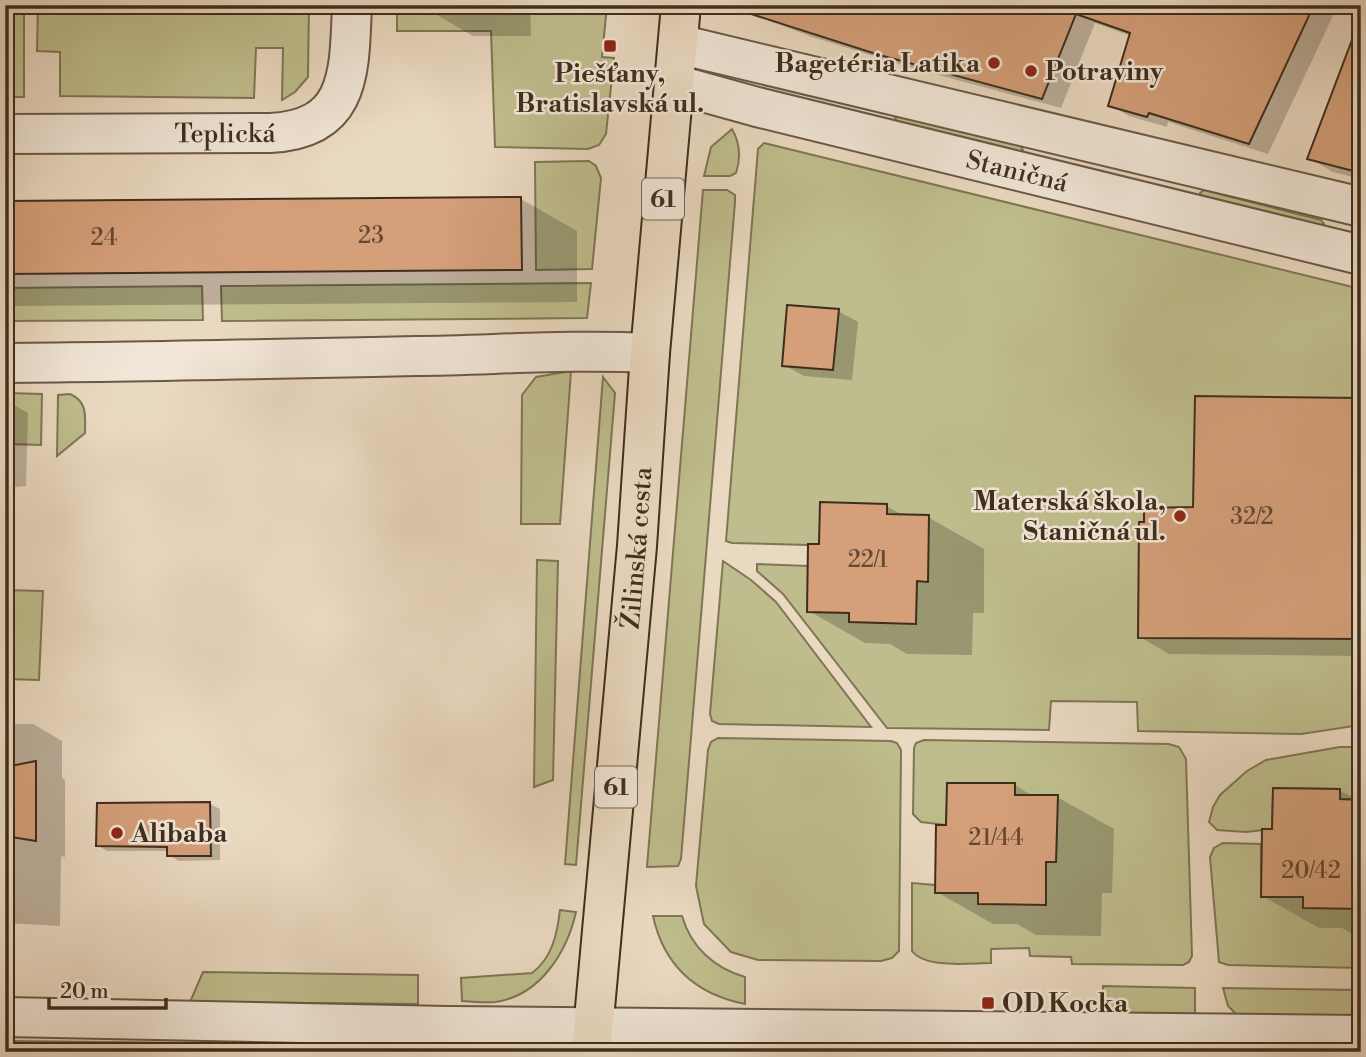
<svg xmlns="http://www.w3.org/2000/svg" width="1366" height="1057" font-family="'Libre Bodoni',serif">
	<style>
		.green { fill: #bfbd8d; stroke: #7f7655; stroke-width: 2 }
		.shadow { fill: #0003 }
		.building { fill: #d49f79; stroke: #3f2e1d; stroke-width: 2 }
		.lines { fill: none; stroke-linecap: round; stroke-linejoin: round }
		.minor-casing { stroke: #6a5946; stroke-width: 42 }
		.major-casing { stroke: #3f2e1d; stroke-width: 42 }
		.minor { stroke: #f1e6d7; stroke-width: 38 }
		.major { stroke: #ead9c1; stroke-width: 38 }
		.poi-dot { fill: #8f2418; stroke: #f1e6d7; stroke-width: 2.5 }
		.labels { text-anchor: middle; stroke-width: 5; stroke-linejoin: round; paint-order: stroke }
		.number-label { font-size: 23px; fill: #644a34 }
		.shield { fill: #f1e6d7; stroke: #746555; stroke-width: 2 }
		.shield-label { font-size: 24px; font-weight: bold; fill: #3f2e1d }
		.poi-label { font-size: 26px; font-weight: bold; fill: #3f2e1d; stroke: #f1e6d7; text-anchor: start }
		.street-label { font-size: 26px; fill: #3f2e1d; stroke: #f1e6d7 }
	</style>
	<rect width="100%" height="100%" fill="#ead9c1"/>
	<filter id="stains"><feTurbulence type="fractalNoise" baseFrequency=".00286" numOctaves="4"/><feColorMatrix values="0 0 0 0 .2 0 0 0 0 .09 0 0 0 0 .02 0 0 0 .5 -.17"/></filter>
	<radialGradient id="worn" r=".72"><stop offset=".6" stop-color="#630" stop-opacity="0"/><stop offset="1" stop-color="#630" stop-opacity=".3"/></radialGradient>
	<path class="green" d="M5 5H24V97H5Z
		M38 5H309L308 77 295 92 282 100 283 48H256L254 98 60 96V52L37 51Z
		M397 5H423L424 9H483V5H607L602 57 614 58 606 134 599 145 588 149 495 147 491 31H397Z
		M899 116 1020 146 1023 150 1019 152 897 122 895 118Z
		M732 129C740 143 741 158 736 173L730 176H704L711 147Z
		M764 143 1361 289V725L1301 734 1138 731 1137 702 1051 701 1049 730 887 728 783 594 757 571V564L808 566V545L732 543 726 541 758 149Z
		M589 161 596 166 601 178 592 269 536 270 535 162Z
		M703 190H727L735 195V202L681 859 678 866 647 867Z
		M1204 190 1321 220 1324 224 1319 226 1202 197 1200 193Z
		M591 283 587 318 222 321 221 286Z
		M202 286 203 320 5 321V288Z
		M571 371 560 524H521L522 395 536 377Z
		M603 377 615 393 576 865 565 864Z
		M8 393 42 394 41 445 7 444Z
		M70 394C88 402 85 416 85 433L57 456 58 395Z
		M537 560 558 561 553 780 534 787Z
		M723 561 751 580 776 602 871 727 719 724 712 721 710 714Z
		M5 590 43 591 39 680 5 679Z
		M718 738 891 741 897 743 901 750 899 951 892 958 881 961 758 960 731 952 704 924 696 886 708 750 711 742Z
		M924 740 1169 744 1179 747 1186 759 1192 956 1189 962 1183 965 1072 964 1071 957 1030 956 1029 948 991 949V963C969 963 926 969 912 951V883L935 885V893H978V904H1045L1046 862 1056 861 1057 795H1015V783H948L946 825 921 822 913 814 914 748 916 743Z
		M1340 747H1361V800L1340 799V789L1273 788 1272 829 1246 832 1217 830 1209 822 1213 807 1220 795 1247 771 1266 760Z
		M1223 843 1261 844V897H1303L1361 909V968L1228 965 1219 962 1210 857 1214 848Z
		M560 910 576 912C567 952 540 996 495 1002 484 1003 473 1002 462 1001L461 978 532 973C552 958 557 935 560 910Z
		M653 916H682C691 947 714 968 745 977V1004C695 994 664 966 653 916Z
		M203 972 418 975V1004L190 1002Z
		M1103 986 1195 988V1014L1103 1013Z
		M1223 988 1361 990V1016L1237 1015 1228 1006Z
		M5 1041 415 1045V1052H5Z"/>
	<path class="shadow" d="M425 5H530L531 36H473L425 8Z
		M742 5H1338L1268 154 1168 122 1167 127 1129 116 1110 105 1131 36 1095 23 1061 108 909 67 812 37 760 17Z
		M1361 41V179L1333 172 1309 158Z
		M521 199 577 231V302L5 306V202Z
		M838 311 858 322 852 380 804 376 784 365Z
		M1361 399V656L1169 654 1140 637 1195 509Z
		M5 400 28 413 26 486 15 487 11 724H33L62 741V778L65 780V857L61 856 60 926 5 923Z
		M886 506 905 516 928 517 984 549V613H973L972 655 907 654 890 644 865 643 809 611 820 546Z
		M1015 785 1034 797H1057L1114 829 1112 893H1102L1101 936 1036 935 1017 924H993L937 892 948 826Z
		M1340 791 1361 801V939L1342 928H1319L1262 896 1274 831Z
		M210 804 220 809V860L179 861 169 855V851H107L97 845Z"/>
	<path class="building" d="M746 5H1314L1249 144 1149 113 1147 117 1108 106 1130 33 1076 14 1042 99 876 54 745 12Z
		M1358 24H1361V173L1307 159Z
		M521 197 522 270 5 274V201Z
		M787 305 839 309 833 370 782 366Z
		M1195 396 1361 398V639L1138 638 1139 522H1144V508L1193 507Z
		M820 502 887 504V514L929 515 928 582 917 581 916 624 849 622V613L807 612 808 544H819Z
		M36 761V841L5 836V767Z
		M947 783H1015V795H1058L1056 862H1046V905L978 904V893H935L936 825H946Z
		M1273 788 1340 789V799L1361 800V909L1303 908V897H1261L1262 829H1272Z
		M210 802 211 856H167V847L96 846 97 803Z"/>
	<g class="lines">
		<defs>
			<g id="minor">
				<path d="M678 44 1361 207"/>
				<path id="s1" d="M674 84 757 107 1361 255"/>
				<path id="s2" d="M5 134 270 133C353 129 349 70 352 5"/>
				<path d="M5 363C142 362 279 359 416 356 494 355 572 349 650 353"/>
				<path d="M5 1017 448 1026 1361 1035"/>
			</g>
			<g id="major">
				<path id="s3" d="M591 1052 637 546 650 353 681 5"/>
			</g>
		</defs>
		<use href="#minor" class="minor-casing"/>
		<use href="#major" class="major-casing"/>
		<use href="#minor" class="minor"/>
		<use href="#major" class="major"/>
	</g>
	<g class="poi-dot">
		<rect x="603" y="39" width="14" height="14" rx="3.5"/>
		<circle cx="994" cy="63" r="7"/>
		<circle cx="1031" cy="71" r="7"/>
		<circle cx="1180" cy="516" r="7"/>
		<circle cx="117" cy="833" r="7"/>
		<rect x="981" y="996" width="14" height="14" rx="3.5"/>
	</g>
	<g class="labels">
		<g class="number-label">
			<text x="371" y="243">23</text>
			<text x="104" y="245">24</text>
			<text x="1252" y="524">32/2</text>
			<text x="868" y="567">22/1</text>
			<text x="996" y="845">21/44</text>
			<text x="1311" y="878">20/42</text>
		</g>
		<g class="shield">
			<rect x="642" y="178.5" width="42" height="41" rx="5"/>
			<rect x="595" y="766.5" width="42" height="41" rx="5"/>
		</g>
		<g class="shield-label">
			<text x="663" y="207">61</text>
			<text x="616" y="795">61</text>
		</g>
		<g class="poi-label">
			<text x="980" y="72" text-anchor="end">Bagetéria Latika</text>
			<text x="1045" y="80">Potraviny</text>
			<text x="610" y="82" text-anchor="middle">Piešťany,<tspan x="610" dy="30">Bratislavská ul.</tspan></text>
			<text x="1166" y="510" text-anchor="end">Materská škola,<tspan x="1166" dy="30">Staničná ul.</tspan></text>
			<text x="131" y="842">Alibaba</text>
			<text x="1002" y="1012">OD Kocka</text>
		</g>
		<g class="street-label">
			<text dy="9" stroke="none"><textPath href="#s2" startOffset="220">Teplická</textPath></text>
			<text dy="9" stroke="none"><textPath href="#s1" startOffset="354">Staničná</textPath></text>
			<text dy="9" stroke="none"><textPath href="#s3" startOffset="506">Žilinská cesta</textPath></text>
		</g>
	</g>
	<rect width="1366" height="1057" fill="none" stroke="#ead9c1" stroke-width="28"/>
	<rect x="7" y="7" width="1352" height="1043" fill="none" stroke="#3f2e1d" stroke-width="3.5"/>
	<rect x="14" y="14" width="1338" height="1029" fill="none" stroke="#3f2e1d" stroke-width="2"/>
	<path d="M49 998v10h117v-10" fill="none" stroke="#3f2e1d" stroke-width="3.5"/>
	<text x="60" y="998" font-size="21" fill="#3f2e1d" stroke="#f1e6d7" stroke-width="5" paint-order="stroke">20 m</text>
	<rect width="100%" height="100%" filter="url(#stains)"/>
	<rect width="100%" height="100%" fill="url(#worn)"/>
</svg>
